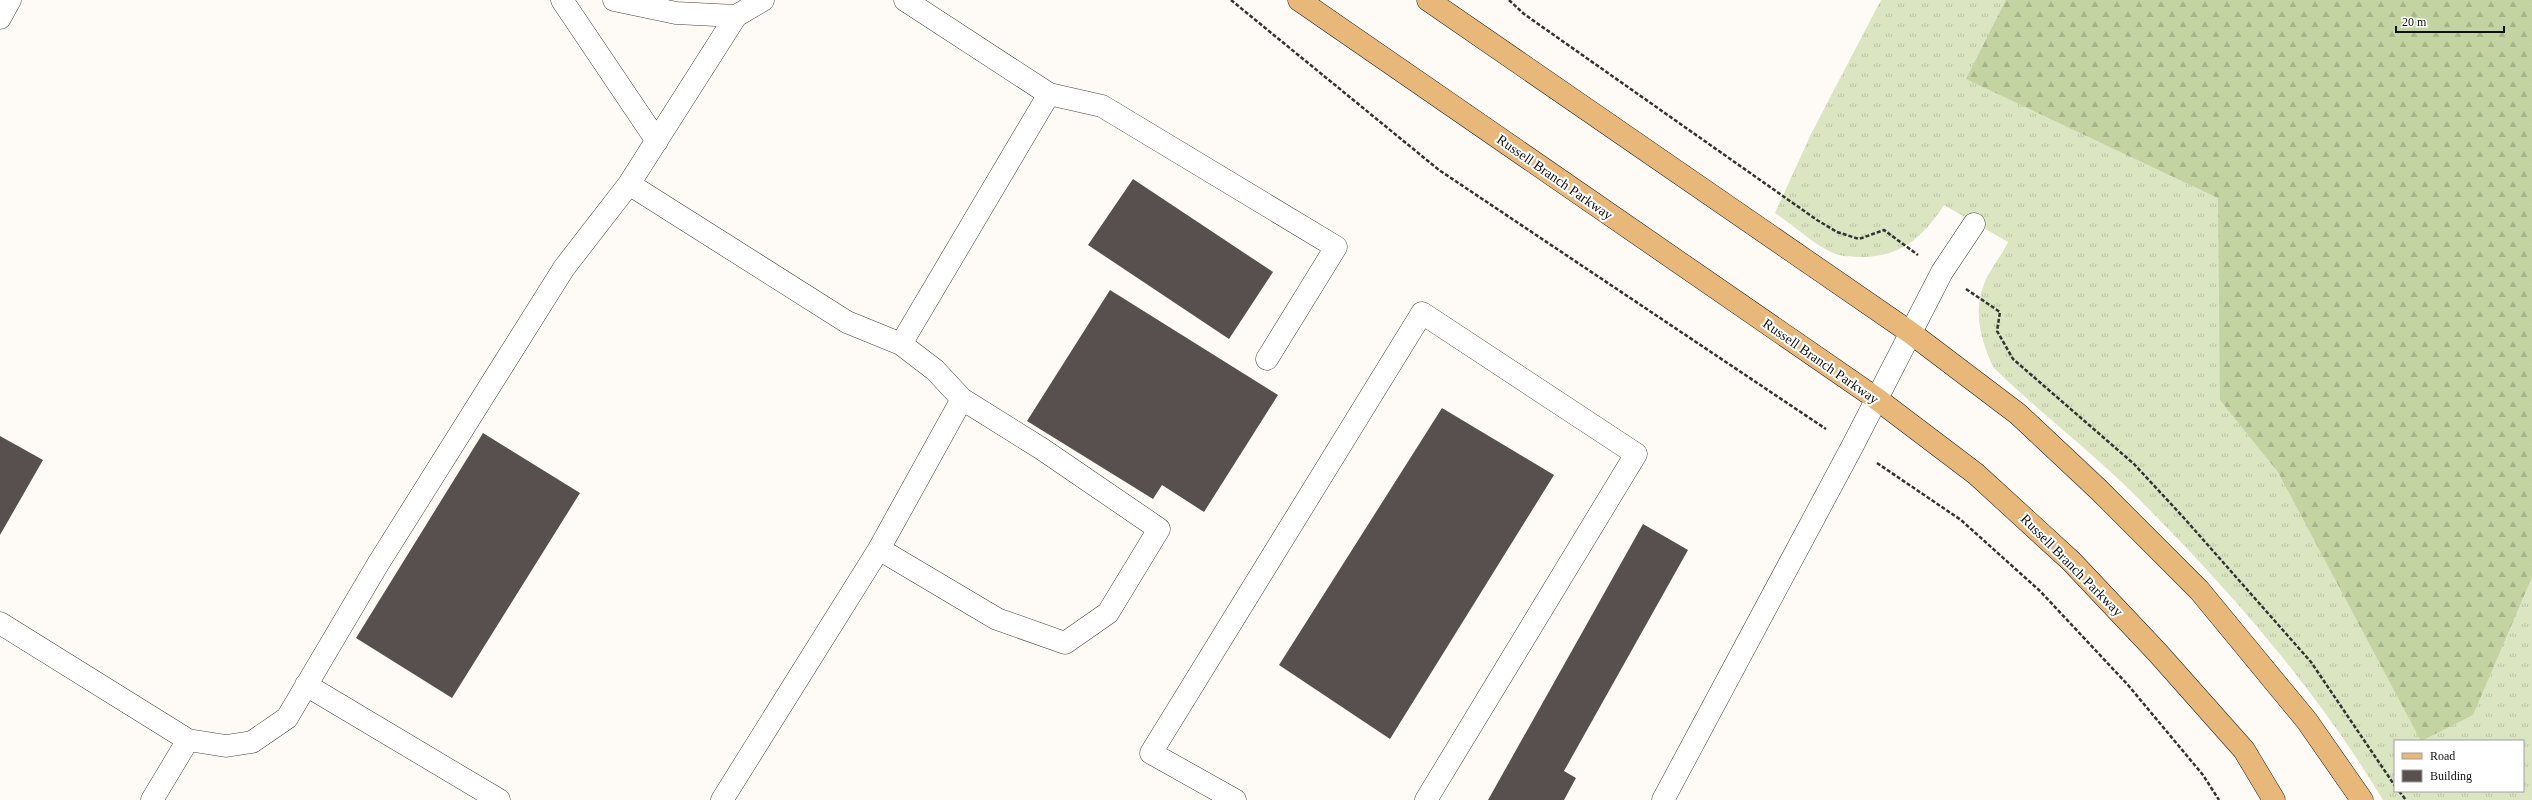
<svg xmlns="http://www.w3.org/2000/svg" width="2532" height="800" font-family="Georgia,serif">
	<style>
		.grass { fill: url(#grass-tufts); fill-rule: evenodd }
		.forest { fill: url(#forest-firs) }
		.building { fill: #58504e }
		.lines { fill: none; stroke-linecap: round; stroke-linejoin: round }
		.minor-casing { stroke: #434343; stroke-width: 23 }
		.major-casing { stroke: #212121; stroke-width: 23 }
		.path { stroke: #323232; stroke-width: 2.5; stroke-dasharray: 4 2; stroke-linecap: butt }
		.minor { stroke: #fff; stroke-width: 22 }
		.major { stroke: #e8b77a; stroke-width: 22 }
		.labels { text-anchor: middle; stroke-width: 4; stroke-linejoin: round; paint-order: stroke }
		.street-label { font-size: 14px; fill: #101010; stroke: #fff }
	</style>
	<defs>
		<pattern id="grass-tufts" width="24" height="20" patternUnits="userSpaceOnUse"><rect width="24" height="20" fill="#dbe5c1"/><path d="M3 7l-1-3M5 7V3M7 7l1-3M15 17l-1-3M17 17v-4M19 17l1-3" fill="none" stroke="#bbc3a5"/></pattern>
		<pattern id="forest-firs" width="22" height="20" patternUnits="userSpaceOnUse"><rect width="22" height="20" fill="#c3d4a2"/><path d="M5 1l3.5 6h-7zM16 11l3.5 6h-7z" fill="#a6b58a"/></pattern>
	</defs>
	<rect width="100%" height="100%" fill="#fefaf5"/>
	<path class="grass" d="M1881 0H2532V800H2383C2315 687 2226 586 2133 493 2088 449 2038 411 1993 367 1982 342 1973 315 1983 287 1988 271 2001 257 2008 242L1944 205C1924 236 1902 256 1864 257 1855 257 1842 257 1833 253 1813 244 1794 226 1775 213L1811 134ZM2395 741H2523V791H2395Z"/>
	<path class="forest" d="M2006 0H2532V577L2473 715 2421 741 2278 472 2220 400 2218 198 1966 79Z"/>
	<path class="building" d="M1133 179 1273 272 1229 339 1088 245Z
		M1110 290 1278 395 1204 512 1162 485 1153 499 1027 421Z
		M1442 408 1554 475 1390 739 1279 665Z
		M483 433 580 493 452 698 356 638Z
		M0 436 43 460 0 535Z
		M1643 524 1688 550 1564 771 1576 778 1564 800H1488Z"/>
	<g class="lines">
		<defs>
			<path id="minor" d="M562 0 657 141
				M614 0 676 13 736 16
				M905 0 1049 94 1102 106 1336 247 1267 359
				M0 18 10 0
				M629 184 847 322 901 344 1049 94
				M901 344 935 370 962 399 879 549 997 619 1065 643 1108 613 1159 529 1042 449 962 399
				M0 623 188 740 226 746 252 742 287 718 378 564 564 268 629 184 736 16 763 0
				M306 685 499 800
				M152 800 188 740
				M722 800 879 549
				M1235 800 1151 753 1422 313 1636 454 1426 800
				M1663 800 1852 447 1942 272 1974 224"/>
			<path id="major" d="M1299 0 1877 399 1976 474 2071 561 2157 652 2244 750 2274 800
				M1428 0 1911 333 2018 414 2099 490 2199 590 2307 721 2362 800"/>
		</defs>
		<use href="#minor" class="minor-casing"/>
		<use href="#major" class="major-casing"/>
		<path class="path" d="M1231 0 1439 170 1826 429
			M1509 0 1524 14 1817 220 1837 232 1859 239 1884 230 1918 255
			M1966 289 2000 312 1997 331 2013 359 2134 464 2184 518 2311 662 2395 786
			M1877 463 1961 520 2040 591 2128 685 2203 775 2219 800
			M2399 791 2406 800"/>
		<use href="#minor" class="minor"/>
		<use href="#major" class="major"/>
	</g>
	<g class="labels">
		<g class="street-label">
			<text transform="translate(1555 177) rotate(35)" y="5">Russell Branch Parkway</text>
			<text transform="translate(1821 361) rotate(35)" y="5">Russell Branch Parkway</text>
			<text transform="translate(2072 565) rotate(45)" y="5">Russell Branch Parkway</text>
		</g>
	</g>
	<rect x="2394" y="740" width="130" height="52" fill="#ffffff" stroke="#9f9f9f"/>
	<rect x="2402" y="753" width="20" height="6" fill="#e8b77a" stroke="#9f9f9f"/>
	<text x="2430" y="760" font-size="12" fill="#101010">Road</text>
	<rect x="2402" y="770" width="20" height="12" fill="#58504e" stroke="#9f9f9f"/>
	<text x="2430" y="780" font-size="12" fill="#101010">Building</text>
	<path d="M2396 26v6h108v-6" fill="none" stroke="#101010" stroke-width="2"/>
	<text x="2402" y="26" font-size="12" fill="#101010" stroke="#ffffff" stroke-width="3" paint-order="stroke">20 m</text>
</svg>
